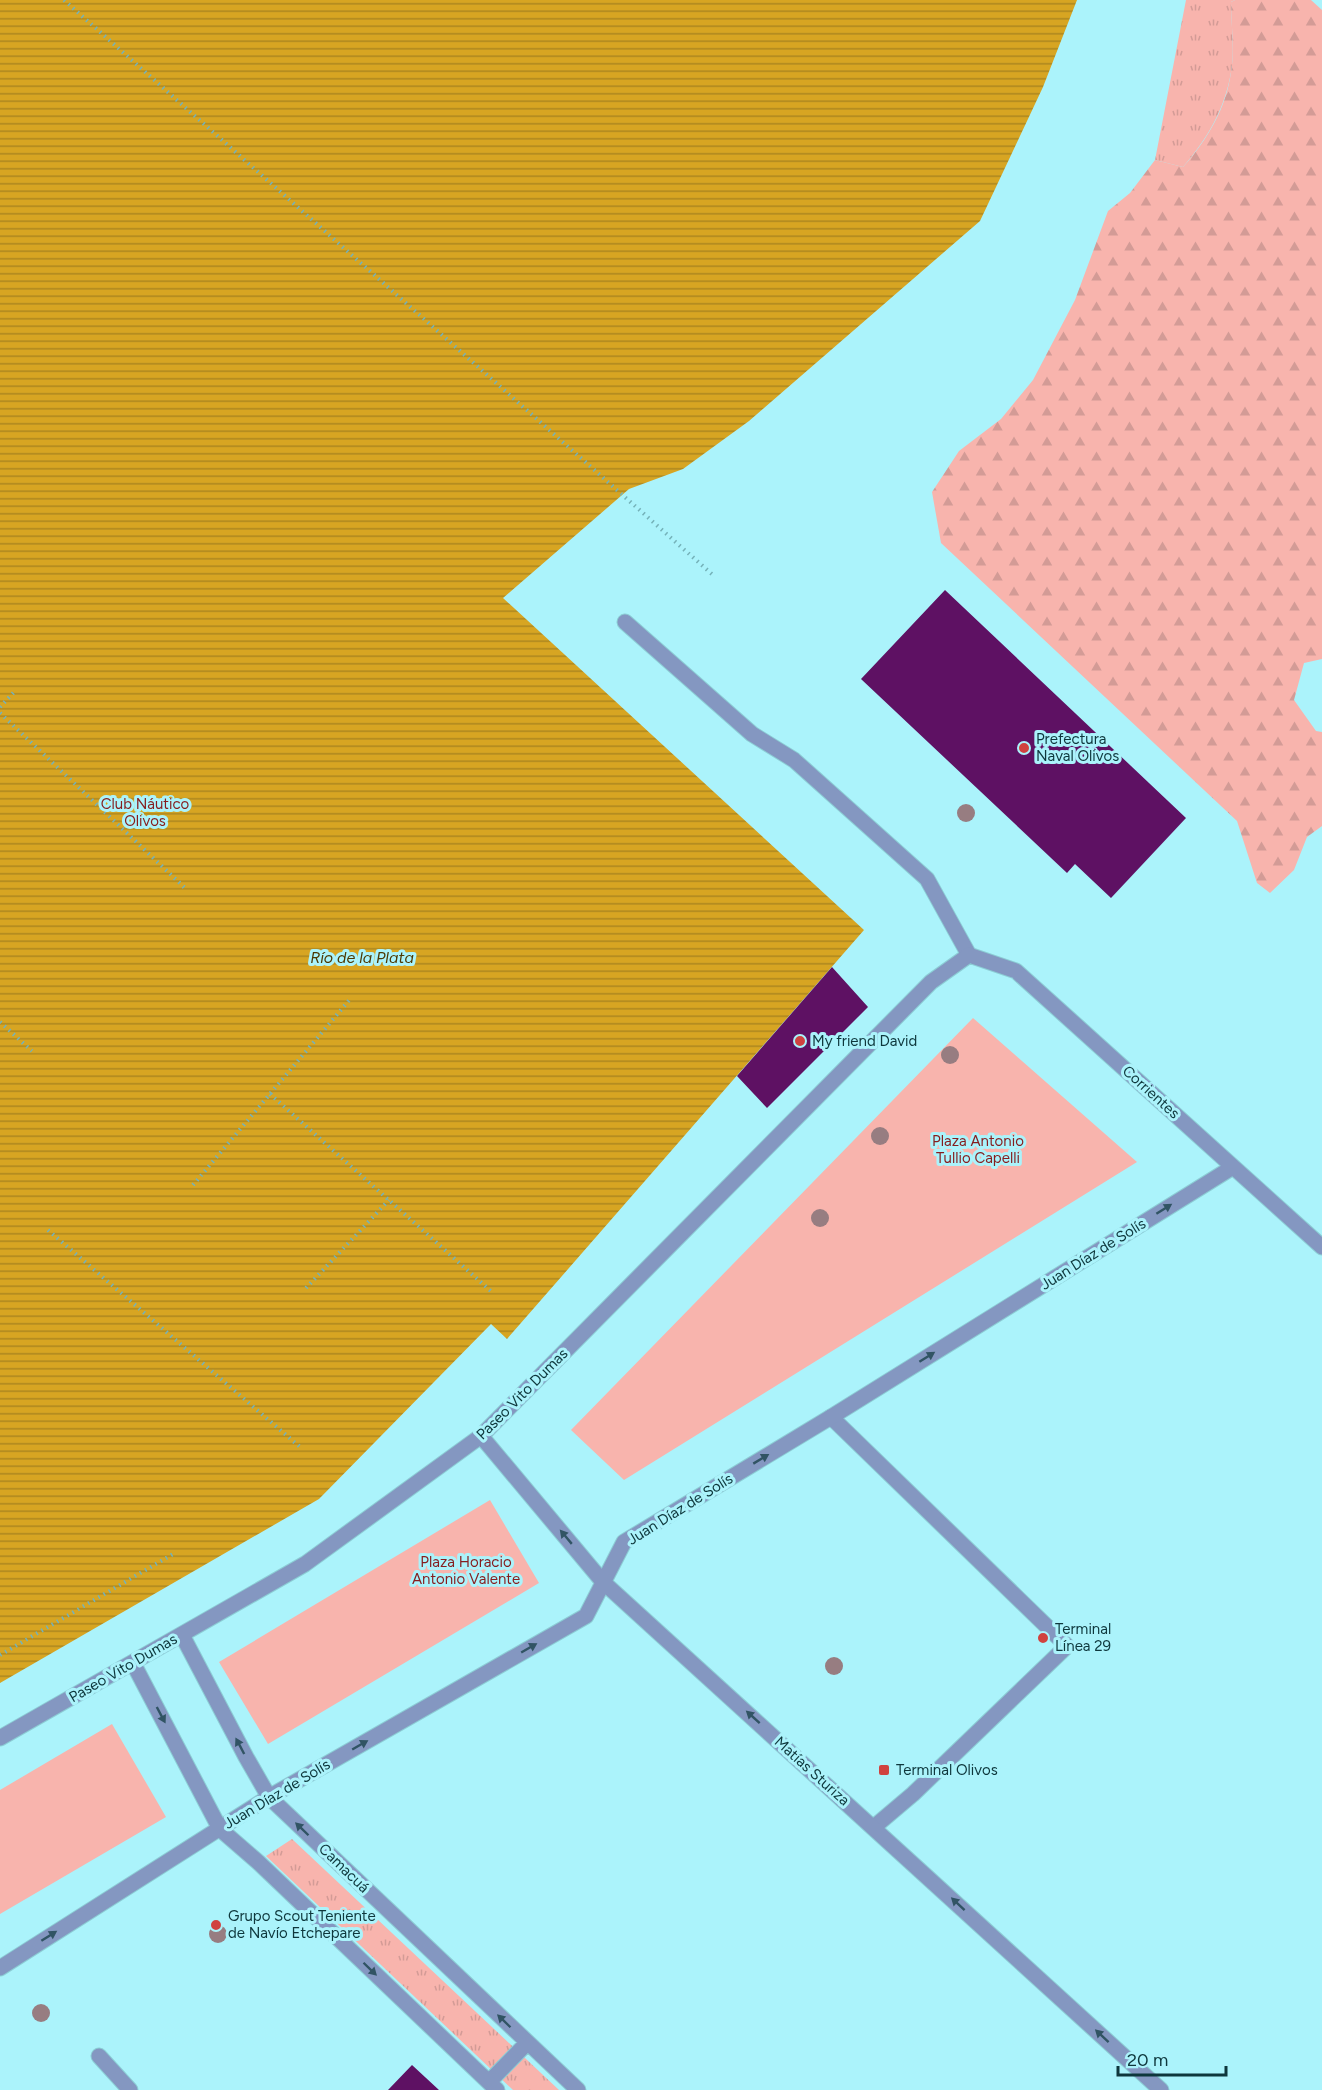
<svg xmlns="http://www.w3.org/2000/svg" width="1322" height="2090" font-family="Figtree,sans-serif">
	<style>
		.grass { fill: url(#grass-tufts) }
		.forest { fill: url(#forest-firs) }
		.park { fill: #f8b4ad }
		.water { fill: url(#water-rules) }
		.building { fill: #5e1163 }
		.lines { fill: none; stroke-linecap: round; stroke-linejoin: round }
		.lane-casing { stroke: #8ccdd5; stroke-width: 17 }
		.street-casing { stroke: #8ccdd5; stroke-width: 17 }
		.path { stroke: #75b2b9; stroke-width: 4; stroke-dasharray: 1.5 4.5; stroke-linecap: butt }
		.lane { stroke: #8497c1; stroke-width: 15 }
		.street { stroke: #8497c1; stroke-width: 15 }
		.tree { fill: #977d81 }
		.oneway { fill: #315464 }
		.poi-dot { fill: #d0423f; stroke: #abf3fb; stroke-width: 2 }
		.labels { text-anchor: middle; stroke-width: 6; stroke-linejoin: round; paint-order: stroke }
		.poi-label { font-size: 15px; fill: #0e373c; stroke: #abf3fb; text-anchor: start }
		.park-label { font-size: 15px; fill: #861d1e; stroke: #abf3fb }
		.street-label { font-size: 15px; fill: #0e373c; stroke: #abf3fb }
		.water-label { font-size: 16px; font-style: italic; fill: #4c3803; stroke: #abf3fb }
	</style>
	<defs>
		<pattern id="grass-tufts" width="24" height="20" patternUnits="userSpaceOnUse" patternTransform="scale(1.5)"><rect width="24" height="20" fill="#f8b4ad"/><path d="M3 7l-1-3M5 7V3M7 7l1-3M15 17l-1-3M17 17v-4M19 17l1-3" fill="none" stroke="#d39b96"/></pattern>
		<pattern id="forest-firs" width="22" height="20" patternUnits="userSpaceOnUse" patternTransform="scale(1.5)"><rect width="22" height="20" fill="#f8b4ad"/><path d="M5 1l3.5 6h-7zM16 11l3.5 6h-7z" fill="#d39b96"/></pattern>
		<pattern id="water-rules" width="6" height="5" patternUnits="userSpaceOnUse" patternTransform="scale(1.5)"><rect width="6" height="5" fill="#d7a522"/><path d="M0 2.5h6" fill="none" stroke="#ad871f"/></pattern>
	</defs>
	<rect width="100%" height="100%" fill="#abf3fb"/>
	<path class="grass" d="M1186 0H1235L1231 2C1231 24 1235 50 1231 72 1225 109 1207 139 1183 167L1155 160Z
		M292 1839 559 2090H513L266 1856Z"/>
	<path class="forest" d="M1235 0H1311L1322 10V659L1304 663 1294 700 1316 731 1322 732V826L1307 837 1294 870 1270 893 1257 883 1237 821 941 543 932 492 959 451 1001 419 1033 380 1075 300 1108 211 1130 193 1155 160 1183 167C1207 140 1226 109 1231 72 1235 50 1231 24 1231 2Z"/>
	<path class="park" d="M973 1018 1137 1162 624 1480 571 1430Z
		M490 1500 539 1583 268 1744 219 1662Z
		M112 1724 166 1817 0 1914V1790Z"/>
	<path class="water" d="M0 0H1077L1043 87 980 221 749 421 683 469 629 489 503 598 864 930 507 1339 491 1324 319 1499 0 1683Z"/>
	<path class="building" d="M945 590 1186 818 1111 898 1075 864 1067 873 861 679Z
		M832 967 868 1007 767 1108 737 1076Z
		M412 2065 439 2090H388Z"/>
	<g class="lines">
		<defs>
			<path id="lane" d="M625 622 752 734 794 760 927 879 969 955
				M831 1417 1067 1646 913 1794 874 1827"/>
			<path id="street" d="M481 1436 603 1582 1161 2090
				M182 1635 246 1757 269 1797 578 2090
				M133 1663 220 1829 258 1862 497 2090
				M0 1738 305 1564 481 1436 931 982 969 955 1016 971 1322 1247
				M0 1968 269 1797 586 1616 624 1542 831 1417 1233 1167
				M99 2056 130 2090
				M489 2082 527 2043"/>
		</defs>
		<use href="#lane" class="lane-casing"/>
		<use href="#street" class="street-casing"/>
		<path class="path" d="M64 0 714 576
			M0 707 16 690
			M0 713 185 888
			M0 1022 32 1051
			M270 1094 493 1293
			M193 1185 351 998
			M48 1230 300 1447
			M306 1288 389 1200
			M0 1655 173 1554"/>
		<use href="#lane" class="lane"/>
		<use href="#street" class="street"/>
	</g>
	<g class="tree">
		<circle cx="966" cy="813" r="9"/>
		<circle cx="950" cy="1055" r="9"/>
		<circle cx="880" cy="1136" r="9"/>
		<circle cx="820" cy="1218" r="9"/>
		<circle cx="834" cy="1666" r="9"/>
		<circle cx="218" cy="1934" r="9"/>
		<circle cx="41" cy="2013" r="9"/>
	</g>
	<defs><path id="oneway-solid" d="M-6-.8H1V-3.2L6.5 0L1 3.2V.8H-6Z" transform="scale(1.5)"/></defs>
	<g class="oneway">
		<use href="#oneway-solid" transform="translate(1164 1209) rotate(-32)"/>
		<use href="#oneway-solid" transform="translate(927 1357) rotate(-32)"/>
		<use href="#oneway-solid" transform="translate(761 1459) rotate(-31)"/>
		<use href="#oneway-solid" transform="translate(566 1537) rotate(-130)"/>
		<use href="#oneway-solid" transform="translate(529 1648) rotate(-30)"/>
		<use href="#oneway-solid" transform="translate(161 1715) rotate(62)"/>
		<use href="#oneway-solid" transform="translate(753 1717) rotate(-138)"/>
		<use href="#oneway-solid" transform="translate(360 1745) rotate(-30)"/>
		<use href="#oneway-solid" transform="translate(240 1746) rotate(-118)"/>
		<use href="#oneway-solid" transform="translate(302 1829) rotate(-136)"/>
		<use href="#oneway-solid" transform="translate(958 1904) rotate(-137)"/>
		<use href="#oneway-solid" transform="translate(49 1936) rotate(-32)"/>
		<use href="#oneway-solid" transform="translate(370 1969) rotate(44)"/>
		<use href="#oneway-solid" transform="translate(504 2021) rotate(-136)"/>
		<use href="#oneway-solid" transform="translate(1102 2036) rotate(-137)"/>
	</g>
	<g class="poi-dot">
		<circle cx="1024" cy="748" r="6"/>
		<circle cx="800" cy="1041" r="6"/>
		<circle cx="1043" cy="1638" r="6"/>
		<rect x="878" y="1764" width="12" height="12" rx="3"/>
		<circle cx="216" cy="1925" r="6"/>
	</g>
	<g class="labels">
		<g class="poi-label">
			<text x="1036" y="744">Prefectura<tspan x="1036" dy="17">Naval Olivos</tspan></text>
			<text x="812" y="1046">My friend David</text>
			<text x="1055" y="1634">Terminal<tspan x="1055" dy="17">Línea 29</tspan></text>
			<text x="896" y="1775">Terminal Olivos</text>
			<text x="228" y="1921">Grupo Scout Teniente<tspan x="228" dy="17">de Navío Etchepare</tspan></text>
		</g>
		<g class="park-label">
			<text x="145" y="809">Club Náutico<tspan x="145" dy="17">Olivos</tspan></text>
			<text x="978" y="1146">Plaza Antonio<tspan x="978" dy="17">Tullio Capelli</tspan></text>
			<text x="466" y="1567">Plaza Horacio<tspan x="466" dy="17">Antonio Valente</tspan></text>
		</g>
		<g class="street-label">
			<text transform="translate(1151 1092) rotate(42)" y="5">Corrientes</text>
			<text transform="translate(1093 1254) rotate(-32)" y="5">Juan Díaz de Solís</text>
			<text transform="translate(522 1394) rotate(-45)" y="5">Paseo Vito Dumas</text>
			<text transform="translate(680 1509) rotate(-32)" y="5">Juan Díaz de Solís</text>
			<text transform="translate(123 1668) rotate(-30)" y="5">Paseo Vito Dumas</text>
			<text transform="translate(812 1771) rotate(42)" y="5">Matías Sturiza</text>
			<text transform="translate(277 1794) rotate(-31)" y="5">Juan Díaz de Solís</text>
			<text transform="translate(344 1868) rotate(44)" y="5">Camacuá</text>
		</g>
		<g class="water-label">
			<text x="362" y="963">Río de la Plata</text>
		</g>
	</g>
	<path d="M1118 2066v9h108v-9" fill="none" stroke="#0e373c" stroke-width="3"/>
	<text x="1127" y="2066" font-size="18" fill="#0e373c" stroke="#abf3fb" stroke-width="4.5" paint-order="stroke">20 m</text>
</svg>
